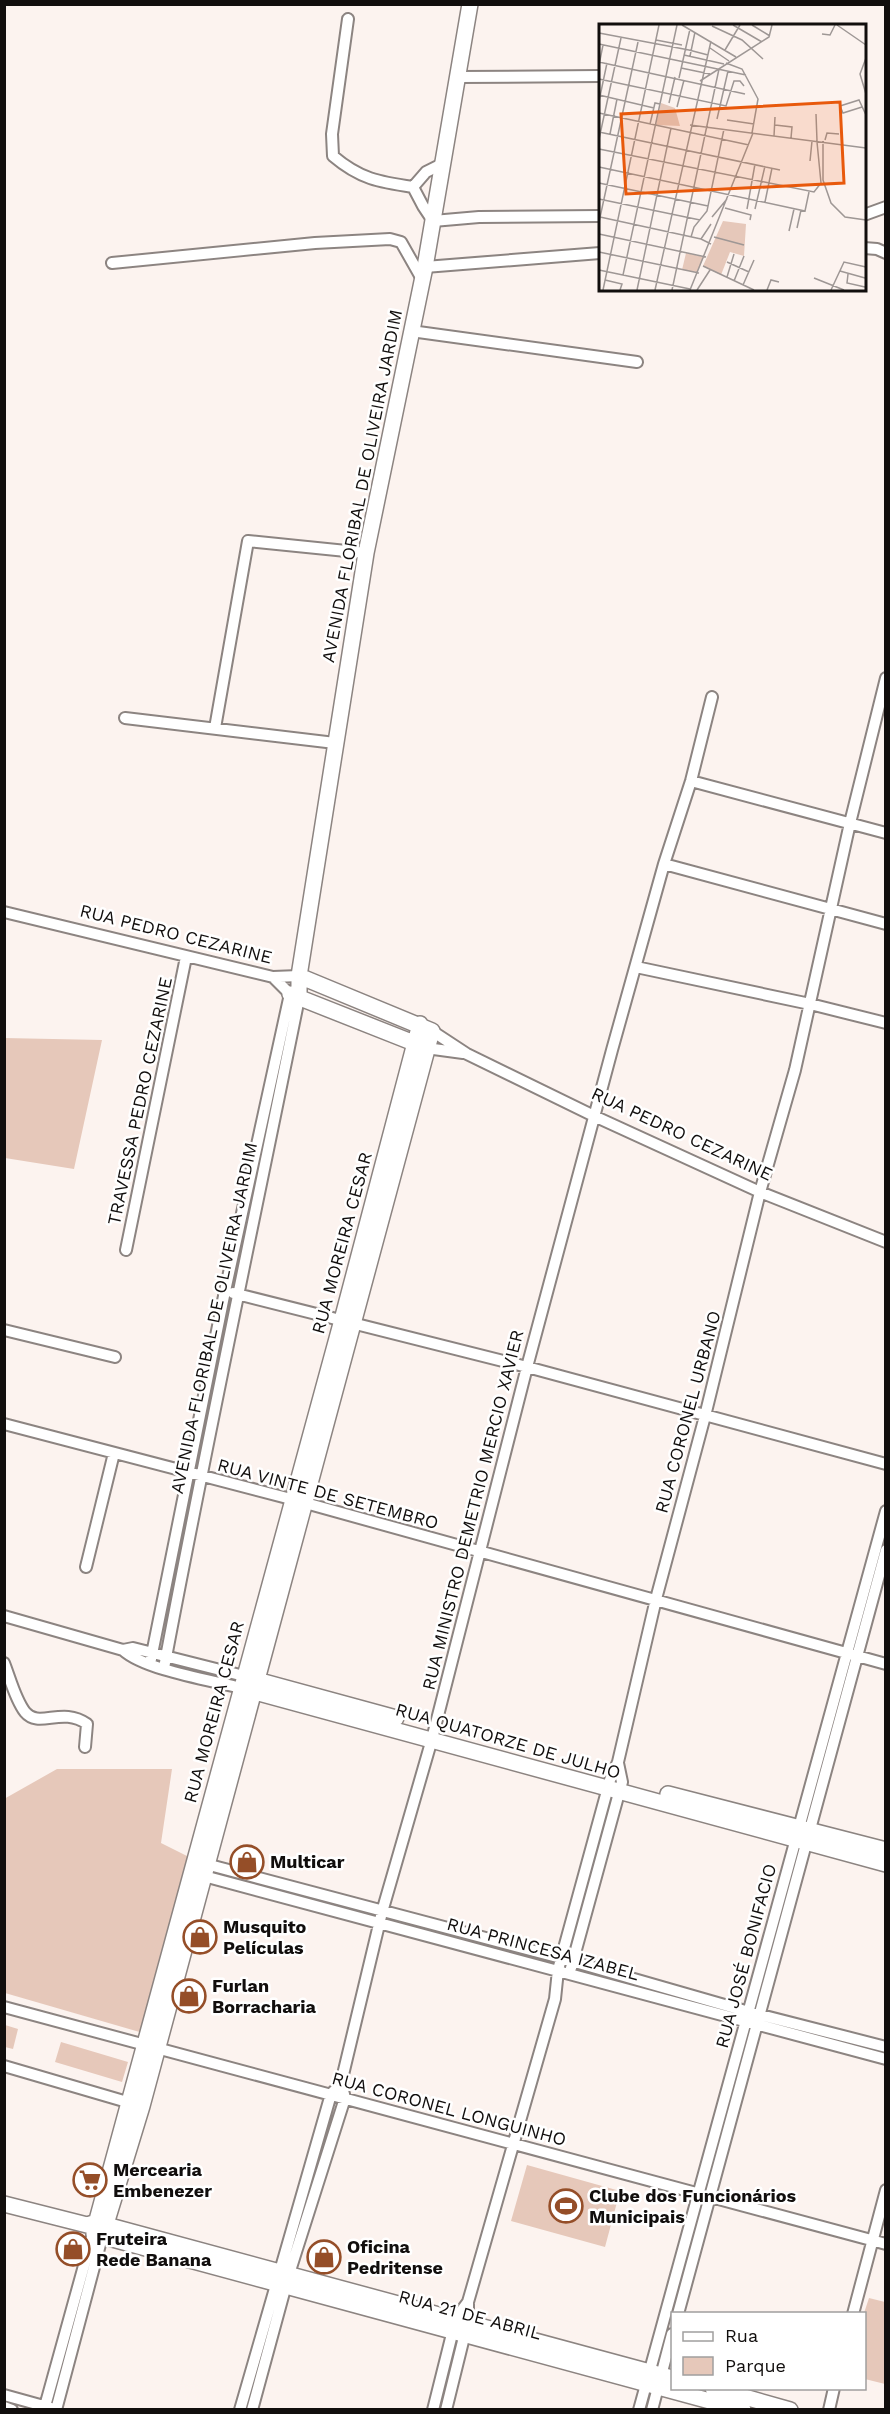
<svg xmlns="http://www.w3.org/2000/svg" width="890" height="2414" font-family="'Work Sans',sans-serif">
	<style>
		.green { fill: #e6c8ba }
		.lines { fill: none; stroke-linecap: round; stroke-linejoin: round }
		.street-casing { stroke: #8c8481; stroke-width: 14 }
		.secondary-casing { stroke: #8c8481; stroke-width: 18 }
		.street { stroke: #fff; stroke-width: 10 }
		.secondary { stroke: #fff; stroke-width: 15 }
		.labels { text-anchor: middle; stroke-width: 5; stroke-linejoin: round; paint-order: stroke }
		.street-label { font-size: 18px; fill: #110e0d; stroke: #fff }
		.poi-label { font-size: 18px; font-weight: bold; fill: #110e0d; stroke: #fff; text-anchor: start }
		.inset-road { fill: none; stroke: #9e9795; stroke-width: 1.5 }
		.view { fill: #e8590c; fill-opacity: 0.15; stroke: #e8590c; stroke-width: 3 }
		.inset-edge { fill: none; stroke: #110e0d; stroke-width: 3 }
	</style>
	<rect width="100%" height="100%" fill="#fcf3ef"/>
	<path class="green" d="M4 1038 102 1040 74 1169 5 1158Z
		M57 1769H172L161 1843 191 1858 143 2033 5 1993 4 1799Z
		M5 2025 18 2029 13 2049 5 2047Z
		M61 2042 128 2062 122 2082 55 2062Z
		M527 2165 620 2191 605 2247 511 2221Z
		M869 2298 885 2302V2384L865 2379 864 2313Z"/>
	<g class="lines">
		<defs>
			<path id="street" d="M348 19 332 134 333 156C360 179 379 182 413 187
				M458 77 600 76
				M444 163 426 172 413 187 423 206 433 221 479 217 600 216
				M864 215 886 207
				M864 248 877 249 886 253
				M112 263 315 243 390 239 401 242 422 279
				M425 267 600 253
				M411 331 637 362
				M125 718 335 743
				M215 728 248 541 366 553
				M691 781 886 833
				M664 864 886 924
				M4 912 273 977 290 994 225 1291 150 1664
				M636 967 810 1004 886 1023
				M273 977 299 976
				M432 1031 467 1054 594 1116 760 1192 886 1242
				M426 1048 463 1053
				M126 1250 186 957
				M233 1293 527 1367 886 1464
				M4 1330 115 1357
				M4 1424 291 1499 886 1664
				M86 1567 114 1453
				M4 1616 123 1650C145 1670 210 1680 241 1688
				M123 1650 133 1648 244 1676
				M4 1663C10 1678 15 1699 25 1712 39 1729 62 1706 87 1724L85 1747
				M164 1668C206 1444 254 1221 299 998
				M202 1863 561 1958 749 2012 886 2047
				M200 1875 886 2059
				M571 1968 622 1782 618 1763
				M4 2007 886 2244
				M4 2066 134 2104
				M678 2314 886 1550
				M853 2314 886 2190
				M4 2395 51 2408
				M4 2407 12 2410
				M44 2410 93 2233
				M56 2410 102 2237
				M240 2410 331 2094 335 2090
				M252 2410 289 2274 345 2098 341 2083 382 1912 432 1739 527 1367 612 1050 664 864 691 781 712 697
				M433 2410 456 2318 468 2302
				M446 2410 468 2321V2302L555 1999 558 1970 610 1780 618 1762 656 1599 705 1416 760 1192 795 1070 850 823 886 678
				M639 2410 886 1511
				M652 2410 672 2334
				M829 2410 834 2388"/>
			<path id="secondary" d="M290 994 424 1047
				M299 998V976L366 553 425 267 470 4
				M249 1678 396 1718
				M244 1689 886 1864
				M668 1794 886 1850
				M4 2204 87 2225 96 2222 106 2225 672 2378
				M97 2220 342 1320 420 1024
				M94 2234 743 2410
				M102 2237 142 2106 432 1031 299 976
				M713 2388 790 2410"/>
		</defs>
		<use href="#street" class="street-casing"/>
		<use href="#secondary" class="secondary-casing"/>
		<use href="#street" class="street"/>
		<use href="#secondary" class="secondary"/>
	</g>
	<defs>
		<symbol id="shop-ring" viewBox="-11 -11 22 22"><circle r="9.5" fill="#fff" stroke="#954e28" stroke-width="1.5"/><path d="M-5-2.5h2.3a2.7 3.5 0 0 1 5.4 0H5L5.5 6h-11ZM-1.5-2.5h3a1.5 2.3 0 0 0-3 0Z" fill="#954e28"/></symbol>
		<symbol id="supermarket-ring" viewBox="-11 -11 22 22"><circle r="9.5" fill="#fff" stroke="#954e28" stroke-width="1.5"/><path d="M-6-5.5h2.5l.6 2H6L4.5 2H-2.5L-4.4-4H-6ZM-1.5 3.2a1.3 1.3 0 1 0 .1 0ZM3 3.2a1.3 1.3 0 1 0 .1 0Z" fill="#954e28"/></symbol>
		<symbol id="stadium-ring" viewBox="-11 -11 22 22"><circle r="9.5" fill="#fff" stroke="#954e28" stroke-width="1.5"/><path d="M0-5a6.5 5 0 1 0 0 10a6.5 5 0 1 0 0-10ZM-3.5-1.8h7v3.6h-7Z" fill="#954e28"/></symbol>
	</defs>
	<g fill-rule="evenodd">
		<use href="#shop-ring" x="228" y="1843" width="38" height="38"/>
		<use href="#shop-ring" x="181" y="1918" width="38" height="38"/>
		<use href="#shop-ring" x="170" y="1977" width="38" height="38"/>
		<use href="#supermarket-ring" x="71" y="2161" width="38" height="38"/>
		<use href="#stadium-ring" x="547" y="2187" width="38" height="38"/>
		<use href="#shop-ring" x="54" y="2230" width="38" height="38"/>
		<use href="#shop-ring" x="305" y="2238" width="38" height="38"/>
	</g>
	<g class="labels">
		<g class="street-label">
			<text transform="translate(362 486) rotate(-79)" y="6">AVENIDA FLORIBAL DE OLIVEIRA JARDIM</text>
			<text transform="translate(176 934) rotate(14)" y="6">RUA PEDRO CEZARINE</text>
			<text transform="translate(140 1101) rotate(-78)" y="6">TRAVESSA PEDRO CEZARINE</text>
			<text transform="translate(682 1134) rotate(25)" y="6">RUA PEDRO CEZARINE</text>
			<text transform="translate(342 1243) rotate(-75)" y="6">RUA MOREIRA CESAR</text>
			<text transform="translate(214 1318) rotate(-78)" y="6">AVENIDA FLORIBAL DE OLIVEIRA JARDIM</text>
			<text transform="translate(688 1412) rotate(-75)" y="6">RUA CORONEL URBANO</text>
			<text transform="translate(328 1494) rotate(15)" y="6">RUA VINTE DE SETEMBRO</text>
			<text transform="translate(473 1510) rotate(-76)" y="6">RUA MINISTRO DEMETRIO MERCIO XAVIER</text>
			<text transform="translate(214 1712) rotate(-75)" y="6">RUA MOREIRA CESAR</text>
			<text transform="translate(508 1741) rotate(16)" y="6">RUA QUATORZE DE JULHO</text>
			<text transform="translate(543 1949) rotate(15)" y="6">RUA PRINCESA IZABEL</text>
			<text transform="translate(746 1956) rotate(-75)" y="6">RUA JOSÉ BONIFACIO</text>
			<text transform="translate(449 2109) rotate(15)" y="6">RUA CORONEL LONGUINHO</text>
			<text transform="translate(470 2315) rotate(15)" y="6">RUA 21 DE ABRIL</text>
		</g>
		<g class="poi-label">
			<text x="270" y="1868">Multicar</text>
			<text x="223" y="1933">Musquito<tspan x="223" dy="21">Películas</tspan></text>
			<text x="212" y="1992">Furlan<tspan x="212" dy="21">Borracharia</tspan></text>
			<text x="113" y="2176">Mercearia<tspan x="113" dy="21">Embenezer</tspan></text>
			<text x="589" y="2202">Clube dos Funcionários<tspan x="589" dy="21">Municipais</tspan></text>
			<text x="96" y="2245">Fruteira<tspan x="96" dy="21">Rede Banana</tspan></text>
			<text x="347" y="2253">Oficina<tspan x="347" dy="21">Pedritense</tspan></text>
		</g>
	</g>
	<g transform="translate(599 24)">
		<rect width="267" height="267" fill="#fcf3ef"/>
		<path d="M62 79 76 84 81 102 57 101ZM124 197 147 200 145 232 131 228 122 251 104 242ZM87 229 105 233 98 248 83 246Z" fill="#e6c8ba"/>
		<path class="inset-road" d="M83 1 137 33M134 1 163 18M153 1 171 12M238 1 267 21M113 2 143 16 164 35M0 9 90 26M223 10 231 11 236 1M57 16 83 21M0 20 147 51M111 24 130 37M90 26 109 31M126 26 141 1M85 31 125 40M91 32 96 8M267 34 261 50 267 70M0 38 146 70M127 39 143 45 159 75 153 109M0 41 4 21M82 44 111 50M80 54 91 5M0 55 127 82 135 57H141L145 62M101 57 170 13 173 1M0 71 55 84M0 77 8 39M70 79 76 53M78 83 85 56M263 83 244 89 241 82 260 76 267 91M0 89 150 121M217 90 218 117M118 95 129 47M128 96 155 100M51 100 56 79 61 80M91 101 267 124M176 101 193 103 192 114M0 108 181 146M11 110 18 75M175 112 176 93M0 115 22 14M226 116 228 109 240 110M224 117V156L232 179 246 193 267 196M0 125 215 168 222 159 218 118M211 137 213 117M0 143 206 187 210 168M0 159 109 182M0 175 101 196M166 178 173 144M126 184 152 191 151 196M148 185 156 140M156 185 166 142M1 193 102 215 112 220M113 193 128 175M0 198 39 18M198 204 202 186M190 207 195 185M0 210 107 233M92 213 95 203 108 187 125 105M115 213 145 221M102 215 112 200M0 228 100 249M128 238 150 248M104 242 155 266M0 246 91 265M241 247 266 254M249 250 248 259 266 263M24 251 78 1M128 253 135 230M215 254 245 266M6 256 23 260 21 266M135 257 145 232M144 261 155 236M4 266 60 1M38 266 72 104M56 266 112 17M73 266 120 45M91 266 154 109M98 266 111 246M168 266 172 256 180 258M232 266 245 238 267 243"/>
		<path class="view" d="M241 78 245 159 27 170 22 90Z"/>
		<rect width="267" height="267" class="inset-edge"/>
	</g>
	<rect width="890" height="2414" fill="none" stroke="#110e0d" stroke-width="12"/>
	<rect x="671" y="2312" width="195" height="78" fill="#ffffff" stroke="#a09f9e" stroke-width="1.5"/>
	<rect x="683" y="2332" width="30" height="9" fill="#ffffff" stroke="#a09f9e" stroke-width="1.5"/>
	<text x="725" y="2342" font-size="18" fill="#110e0d">Rua</text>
	<rect x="683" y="2357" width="30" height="18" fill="#e6c8ba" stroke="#a09f9e" stroke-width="1.5"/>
	<text x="725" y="2372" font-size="18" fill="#110e0d">Parque</text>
</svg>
